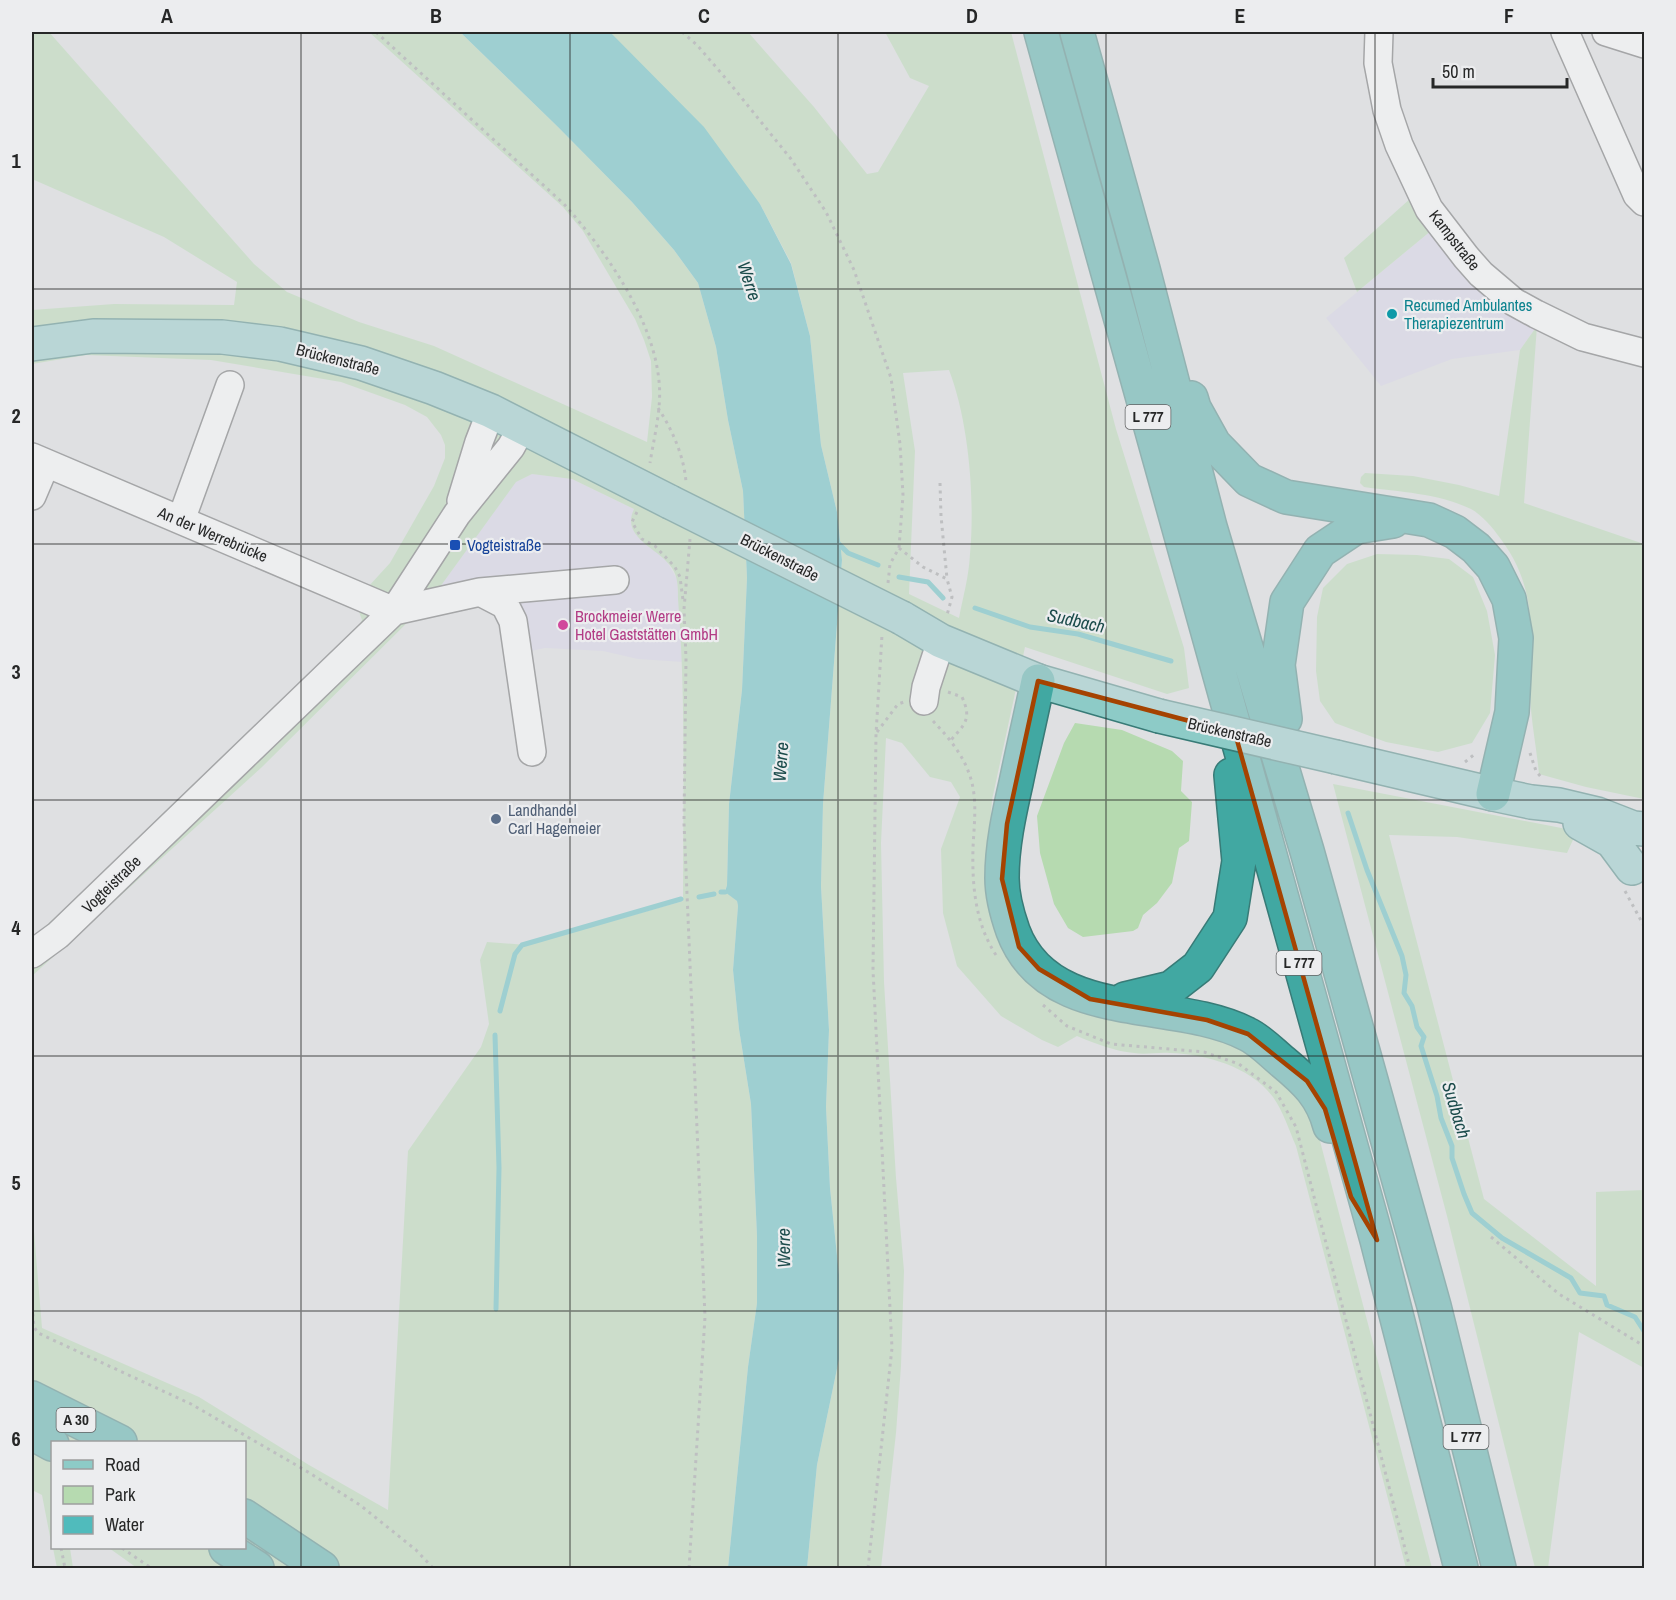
<svg xmlns="http://www.w3.org/2000/svg" width="1676" height="1600" font-family="'Archivo Narrow',sans-serif">
	<style>
		.commercial { fill: #d8d3e8 }
		.green { fill: #b6dab0; fill-rule: evenodd }
		.water { fill: #50bbbc }
		.lines { fill: none; stroke-linecap: round; stroke-linejoin: round }
		.stream { stroke: #50bbbc; stroke-width: 5 }
		.minor-casing { stroke: #5f5f61; stroke-width: 30 }
		.major-casing { stroke: #387b77; stroke-width: 36 }
		.highway-casing { stroke: #387b77; stroke-width: 36 }
		.path { stroke: #979899; stroke-width: 3; stroke-dasharray: 3 4.5; stroke-linecap: butt }
		.minor { stroke: #fff; stroke-width: 27 }
		.major { stroke: #8dcbc7; stroke-width: 33 }
		.highway { stroke: #41a8a2; stroke-width: 33 }
		.major-bridge-casing { stroke: #387b77; stroke-width: 36; stroke-linecap: butt }
		.major-bridge { stroke: #8dcbc7; stroke-width: 33 }
		.marked { fill: none; stroke: #a54301; stroke-width: 4.5; stroke-linejoin: round }
		.grid { fill: none; stroke: #262727; stroke-width: 1.5; stroke-opacity: 0.55 }
		.culture-dot { fill: #0f9aa8; stroke: #ecedef; stroke-width: 2 }
		.transit-dot { fill: #1a4fb4; stroke: #ecedef; stroke-width: 2 }
		.hotel-dot { fill: #d1479c; stroke: #ecedef; stroke-width: 2 }
		.service-dot { fill: #5c6f8a; stroke: #ecedef; stroke-width: 2 }
		.labels { text-anchor: middle; stroke-width: 4.5; stroke-linejoin: round; paint-order: stroke }
		.shield { fill: #ecedef; stroke: #616263; stroke-width: 1.5 }
		.shield-label { font-size: 15px; font-weight: bold; fill: #262727 }
		.street-label { font-size: 16px; fill: #262727; stroke: #ecedef }
		.culture-label { font-size: 16px; fill: #0d838f; stroke: #ecedef; text-anchor: start }
		.transit-label { font-size: 16px; fill: #164399; stroke: #ecedef; text-anchor: start }
		.hotel-label { font-size: 16px; fill: #b23c85; stroke: #ecedef; text-anchor: start }
		.service-label { font-size: 16px; fill: #4e5e75; stroke: #ecedef; text-anchor: start }
		.water-label { font-size: 18px; font-style: italic; fill: #1b4b4b; stroke: #ecedef }
		.neatline { fill: none; stroke: #262727; stroke-width: 2 }
		.grid-label { font-size: 20px; text-anchor: middle; font-weight: bold; fill: #262727 }
	</style>
	<rect width="100%" height="100%" fill="#dfe0e2"/>
	<path class="commercial" d="M1432 230 1537 326 1520 350 1452 359 1381 386 1326 318Z
		M532 474 572 479 634 509 653 548 666 560 677 579 683 662 638 659 603 651 545 648 526 652 511 599 432 598 516 481Z"/>
	<path class="green" d="M32 32H49L254 264 287 292 359 322 434 346 647 442 652 397 651 361 644 340 635 319 583 231 563 207 369 32H460L558 127 632 202 674 250 698 283 716 347 728 420 743 491 747 578 742 690 729 804 727 885 725 891 737 901 738 906 733 970 739 1029 751 1104 757 1236V1303L748 1367 728 1568H137L109 1548H244V1442H52V1547L42 1495 32 1490V1207L42 1328 199 1397 309 1465 388 1510 408 1151 481 1047 489 1024 480 960 487 942 527 945 683 901C683 800 686 699 678 599 678 588 678 577 672 568 659 548 620 538 634 509L572 479 532 474 516 482 432 598 262 767 32 976V939L243 742 358 628 362 620 357 606 368 587 390 563 434 486 445 458V445L441 435 427 417 405 405 341 382 211 360 86 355 32 364V310L114 304 234 305 237 282 164 237 32 179Z
		M610 32H748L814 107 867 174 878 172 929 86 910 78 885 32H1011L1116 429 1184 648 1189 688 1167 694 1025 647 992 800 988 857 987 902 1000 936 1081 1009 1118 1021 1232 1034 1291 1078 1314 1118 1432 1568H1406L1296 1146C1289 1130 1283 1111 1273 1097 1251 1067 1206 1054 1170 1053 1158 1052 1146 1055 1134 1053 1114 1051 1096 1044 1077 1036L1058 1047 1042 1040 1001 1016 957 966 943 913 941 849 960 797 951 782 930 777 902 743 886 738 881 843 884 982 896 1178 904 1271 901 1366 896 1433 881 1568H807L817 1465 839 1359V1275L830 1188 826 1107 829 1030 821 886 823 804 842 560 837 512 821 445 810 336 791 263 760 204ZM949 370C969 422 975 499 970 554 969 576 963 597 959 618L909 594 915 451 903 373Z
		M1411 198 1432 230 1357 292 1344 258Z
		M1537 326 1524 503 1644 544V799L1586 787 1539 774C1537 753 1533 731 1531 710 1526 645 1544 596 1500 538 1493 528 1482 515 1471 509 1438 493 1399 492 1364 487L1360 483 1361 477 1365 473 1413 476 1459 485 1499 496 1520 350Z
		M1377 554 1417 555 1449 559 1473 577 1487 611 1495 655 1490 713 1472 743 1438 752 1386 742 1335 723 1320 701 1316 671 1317 617 1323 588 1347 564Z
		M1075 723 1122 730 1172 751 1183 761 1181 791 1192 802 1189 841 1179 848 1172 883 1157 903 1143 915 1138 928 1133 931 1083 937 1068 928 1054 904 1040 853 1037 816 1064 743Z
		M1333 784 1577 831 1567 853 1457 837 1389 835 1484 1199 1596 1286V1192L1644 1190V1368L1579 1332 1548 1568H1535L1447 1216Z
		M53 1548H70L73 1568H57Z"/>
	<path class="water" d="M460 32H610L704 127 760 204 791 264 810 336 821 445 837 512 842 560 823 804 821 886 829 1030 826 1107 830 1188 839 1275V1359L817 1465 807 1568H728L748 1367 757 1303V1236L751 1104 739 1029 733 970 738 906 737 901 725 892 727 885 729 804 742 690 747 578 743 491 728 420 716 347 698 283 674 250 632 202 558 127Z"/>
	<g class="lines">
		<path class="stream" d="M836 541 848 553 878 565
			M899 577 928 582 943 598
			M975 608 1030 627 1078 634 1171 661
			M1348 813 1367 870 1402 956 1406 975 1404 993 1412 1006 1417 1027 1424 1037 1421 1046 1437 1096 1441 1118 1452 1146V1158L1464 1194 1472 1213 1502 1238 1571 1278 1580 1293 1604 1296 1607 1305 1635 1317 1644 1331
			M721 892H725
			M699 897 714 894
			M500 1011 515 954 522 945 681 899
			M495 1035 499 1168 496 1309"/>
		<defs>
			<path id="minor" d="M1379 32 1378 63 1387 110 1399 145 1429 209 1466 257 1481 274 1514 302 1536 314 1583 337 1644 353
				M1565 32 1637 195 1644 202
				M1606 32 1644 44
				M32 457 394 611
				M32 496 46 463
				M461 501 479 442 491 411
				M181 520 230 385
				M480 592 505 605 513 621 532 752
				M394 611 480 592 615 580
				M924 701 926 687 941 641
				M32 954 58 935 394 611 457 514 511 447 522 427"/>
			<path id="major" d="M32 344 93 336 222 337 280 344 361 363 434 388 491 411 670 502
				M902 618 941 641 1038 681 1159 716
				M1336 757 1493 794 1531 802 1559 805 1597 814 1633 828 1644 829
				M1580 823 1612 841 1632 868"/>
			<path id="highway" d="M1041 32 1377 1240 1461 1568
				M1077 32 1143 269 1210 527 1307 851 1434 1306 1499 1568
				M1191 398 1194 408 1214 444 1249 480 1286 497 1429 520 1455 532 1476 548 1493 567 1509 599 1516 638 1512 712 1493 794
				M1038 681C1031 715 1023 749 1016 783 1009 814 1002 846 1002 878 1002 895 1007 914 1013 931 1048 1025 1173 996 1247 1034 1260 1040 1272 1053 1283 1062 1306 1081 1322 1096 1330 1126
				M1285 719 1278 665 1287 602 1320 551 1356 527 1393 521
				M1125 999 1171 988 1198 967 1230 918 1239 861 1231 775
				M32 1398 120 1442
				M32 1433 52 1444
				M244 1516 322 1568
				M226 1548 257 1568"/>
		</defs>
		<use href="#minor" class="minor-casing"/>
		<use href="#major" class="major-casing"/>
		<use href="#highway" class="highway-casing"/>
		<path class="path" d="M376 32 564 204C605 250 653 318 659 381 662 408 654 437 650 463
			M682 32 697 45 728 81 791 159 826 212 854 270 891 378 900 444 903 495 899 548 890 564 888 583
			M658 408C672 429 684 456 686 482
			M940 483 941 516 947 579
			M637 512 632 522 642 539 655 546 675 567 680 577 683 600
			M899 548 923 567 947 579 952 597 947 615
			M948 692 962 697C972 719 965 724 951 740
			M933 721C950 739 966 758 972 783 977 804 974 826 973 848 972 885 975 923 996 955
			M877 732 898 704 904 702
			M1530 753 1536 771 1541 777
			M1465 762 1476 753
			M1625 891 1644 926
			M1043 1005 1067 1026 1111 1044 1204 1052 1239 1064 1276 1092 1296 1127 1410 1568
			M1491 1237 1559 1294 1644 1346
			M32 1306 34 1327 38 1333 191 1404 308 1472 360 1505 416 1550 433 1568
			M61 1548 65 1568
			M122 1548 151 1568
			M689 1568 705 1317 684 823 686 659 684 609 690 539
			M868 1568 892 1348 873 970 876 734 882 635"/>
		<use href="#minor" class="minor"/>
		<use href="#major" class="major"/>
		<use href="#highway" class="highway"/>
		<defs>
			<path id="major-bridge" d="M670 502 902 618
				M1159 716 1336 757"/>
		</defs>
		<use href="#major-bridge" class="major-bridge-casing"/>
		<use href="#major-bridge" class="major-bridge"/>
	</g>
	<path d="M0 0H1676V1600H0ZM1038 681 1235 733 1377 1240 1351 1197 1325 1109 1307 1081 1248 1034 1207 1020 1090 999 1039 969 1019 947 1002 879 1007 824Z" fill="#dfe0e2" fill-opacity=".55" fill-rule="evenodd"/>
	<path class="marked" d="M1038 681 1235 733 1377 1240 1351 1197 1325 1109 1307 1081 1248 1034 1207 1020 1090 999 1039 969 1019 947 1002 879 1007 824Z"/>
	<path class="grid" d="M301 32V1568M570 32V1568M838 32V1568M1106 32V1568M1375 32V1568M32 289H1644M32 544H1644M32 800H1644M32 1056H1644M32 1311H1644"/>
	<circle class="culture-dot" cx="1392" cy="314" r="6"/>
	<rect class="transit-dot" x="449" y="539" width="12" height="12" rx="3"/>
	<circle class="hotel-dot" cx="563" cy="625" r="6"/>
	<circle class="service-dot" cx="496" cy="819" r="6"/>
	<g class="labels">
		<g class="shield">
			<rect x="1125.5" y="405" width="45" height="24" rx="4.5"/>
			<rect x="1276.5" y="951" width="45" height="24" rx="4.5"/>
			<rect x="56.5" y="1408" width="39" height="24" rx="4.5"/>
			<rect x="1443.5" y="1425" width="45" height="24" rx="4.5"/>
		</g>
		<g class="shield-label">
			<text x="1148" y="422">L 777</text>
			<text x="1299" y="968">L 777</text>
			<text x="76" y="1425">A 30</text>
			<text x="1466" y="1442">L 777</text>
		</g>
		<g class="street-label">
			<text transform="translate(1455 240) rotate(52)" y="6">Kampstraße</text>
			<text transform="translate(338 359) rotate(14)" y="6">Brückenstraße</text>
			<text transform="translate(213 534) rotate(23)" y="6">An der Werrebrücke</text>
			<text transform="translate(780 557) rotate(27)" y="6">Brückenstraße</text>
			<text transform="translate(1230 732) rotate(13)" y="6">Brückenstraße</text>
			<text transform="translate(111 884) rotate(-44)" y="6">Vogteistraße</text>
		</g>
		<g class="culture-label">
			<text x="1404" y="311">Recumed Ambulantes<tspan x="1404" dy="18">Therapiezentrum</tspan></text>
		</g>
		<g class="transit-label">
			<text x="467" y="551">Vogteistraße</text>
		</g>
		<g class="hotel-label">
			<text x="575" y="622">Brockmeier Werre<tspan x="575" dy="18">Hotel Gaststätten GmbH</tspan></text>
		</g>
		<g class="service-label">
			<text x="508" y="816">Landhandel<tspan x="508" dy="18">Carl Hagemeier</tspan></text>
		</g>
		<g class="water-label">
			<text transform="translate(749 281) rotate(72)" y="6">Werre</text>
			<text transform="translate(1076 621) rotate(12)" y="6">Sudbach</text>
			<text transform="translate(781 762) rotate(-86)" y="6">Werre</text>
			<text transform="translate(1456 1110) rotate(73)" y="6">Sudbach</text>
			<text transform="translate(784 1248) rotate(-91)" y="6">Werre</text>
		</g>
	</g>
	<rect width="1676" height="1600" fill="none" stroke="#ecedef" stroke-width="66"/>
	<rect x="51" y="1441" width="195" height="108" fill="#ecedef" stroke="#9d9e9f" stroke-width="1.5"/>
	<rect x="63" y="1460" width="30" height="9" fill="#8dcbc7" stroke="#9d9e9f" stroke-width="1.5"/>
	<text x="105" y="1471" font-size="18" fill="#262727">Road</text>
	<rect x="63" y="1486" width="30" height="18" fill="#b6dab0" stroke="#9d9e9f" stroke-width="1.5"/>
	<text x="105" y="1501" font-size="18" fill="#262727">Park</text>
	<rect x="63" y="1516" width="30" height="18" fill="#50bbbc" stroke="#9d9e9f" stroke-width="1.5"/>
	<text x="105" y="1531" font-size="18" fill="#262727">Water</text>
	<path d="M1433 78v9h134v-9" fill="none" stroke="#262727" stroke-width="3"/>
	<text x="1442" y="78" font-size="18" fill="#262727" stroke="#ecedef" stroke-width="4.5" paint-order="stroke">50 m</text>
	<rect x="33" y="33" width="1610" height="1534" class="neatline"/>
	<g class="grid-label">
		<text x="167" y="23">A</text>
		<text x="436" y="23">B</text>
		<text x="704" y="23">C</text>
		<text x="972" y="23">D</text>
		<text x="1240" y="23">E</text>
		<text x="1509" y="23">F</text>
		<text x="16" y="168">1</text>
		<text x="16" y="423">2</text>
		<text x="16" y="679">3</text>
		<text x="16" y="935">4</text>
		<text x="16" y="1190">5</text>
		<text x="16" y="1446">6</text>
	</g>
</svg>
